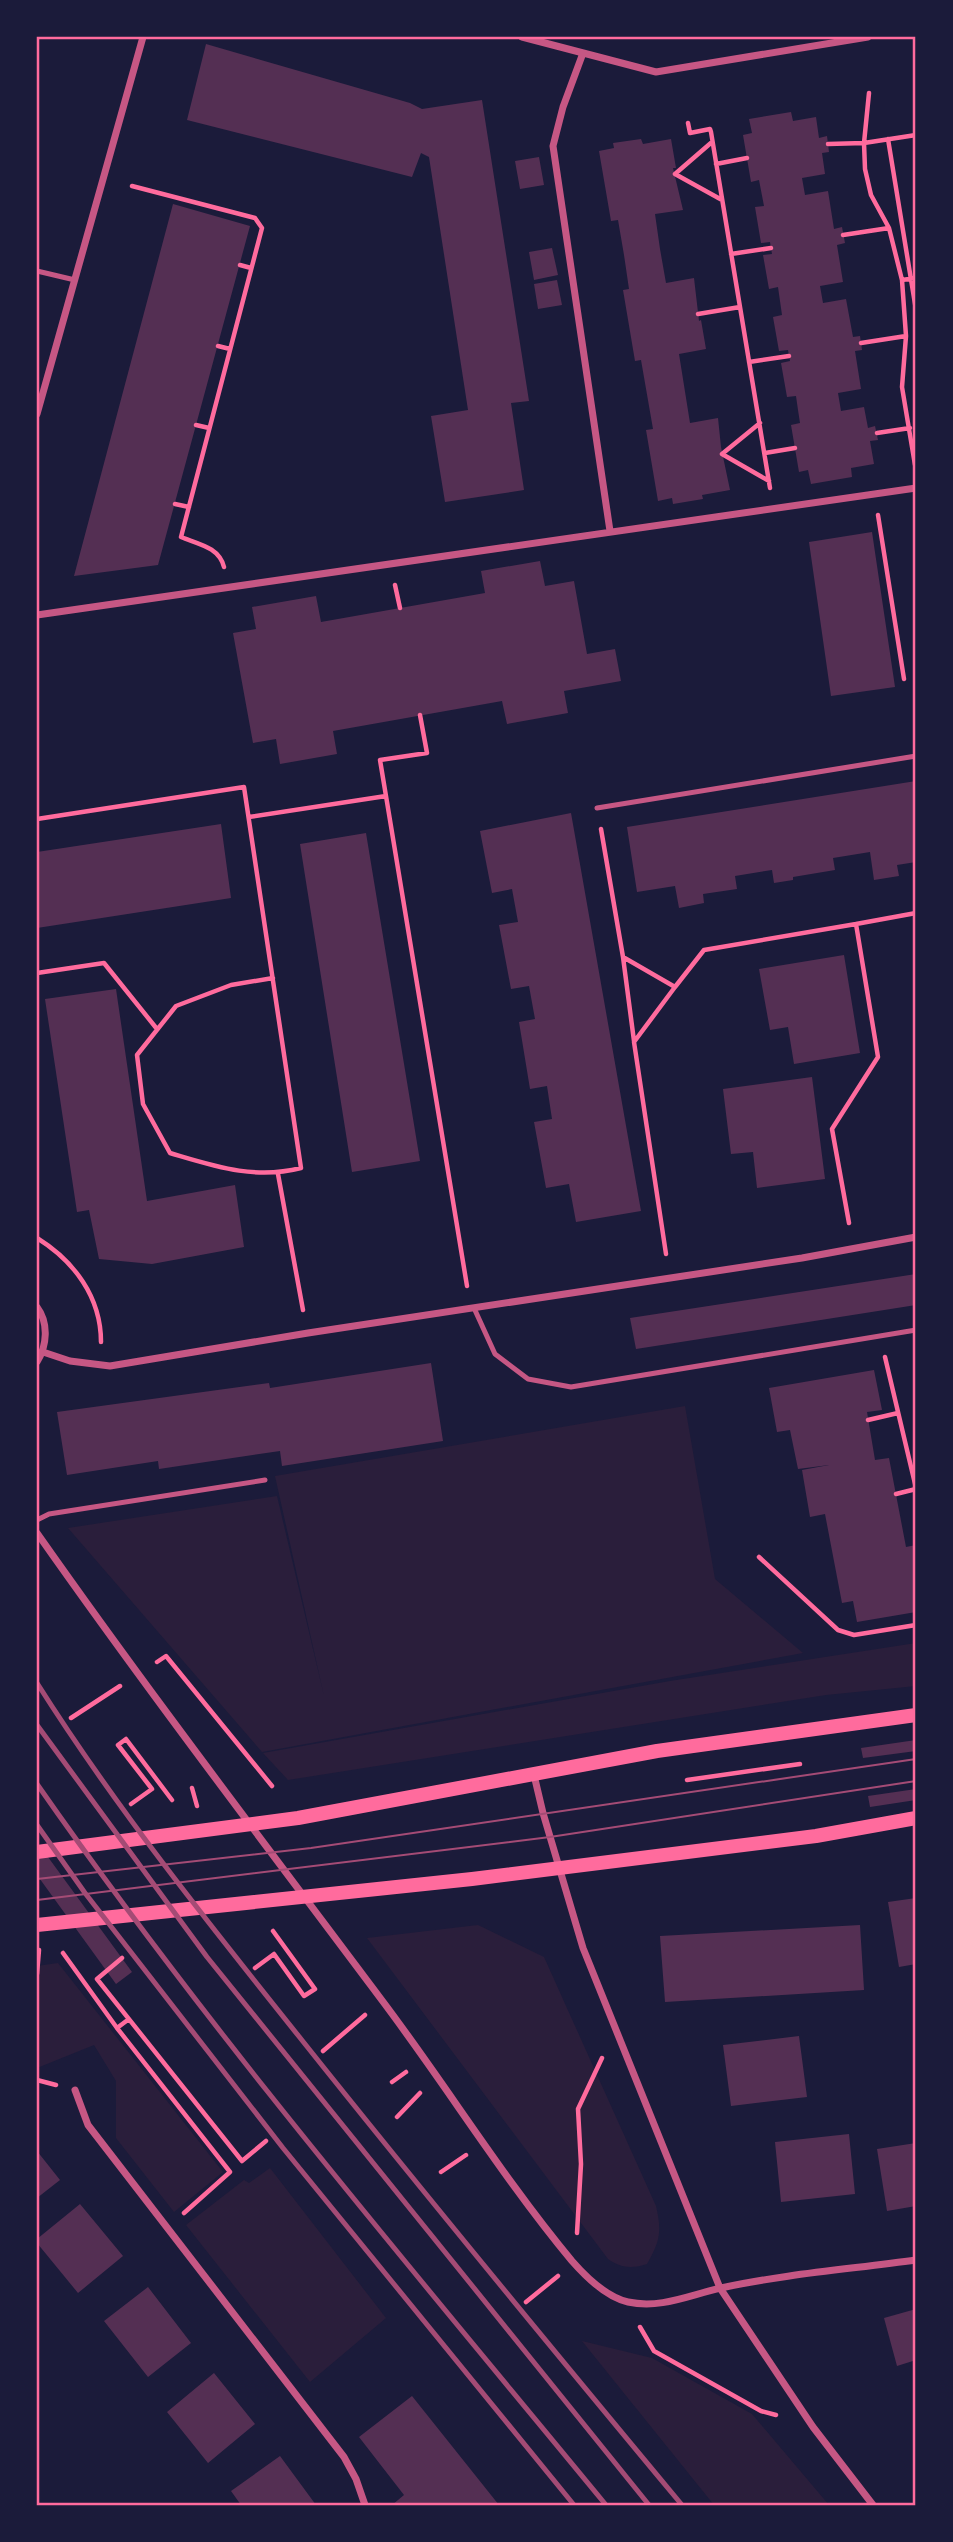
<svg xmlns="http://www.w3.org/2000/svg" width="953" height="2542" font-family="'Playfair Display',serif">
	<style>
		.green { fill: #2a1e3b }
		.building { fill: #542f53 }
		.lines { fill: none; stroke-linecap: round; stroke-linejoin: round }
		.path { stroke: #ff6b9d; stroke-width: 4.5 }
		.service { stroke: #c65784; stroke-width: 5 }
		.minor { stroke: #c65784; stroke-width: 7 }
		.secondary { stroke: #ff6b9d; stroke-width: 14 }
		.tram { stroke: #a44b75; stroke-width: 2 }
		.rail { stroke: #a44b75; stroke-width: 5 }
		.neatline { fill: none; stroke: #ff6b9d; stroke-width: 2.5 }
	</style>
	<rect width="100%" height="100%" fill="#1b1b3a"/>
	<path class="green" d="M685 1406 715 1579 803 1653 262 1752 68 1528 277 1496 324 1696 275 1476Z
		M916 1643V1686L826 1695 288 1780 263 1753 670 1681Z
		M478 1925 544 1957 656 2206C662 2232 660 2241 647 2264 632 2269 621 2268 608 2259L367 1938Z
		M58 1963 223 2172 174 2212 116 2138V2081L94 2045 37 2068V1966Z
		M270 2168 386 2318 310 2382 186 2225 244 2180 249 2183Z
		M582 2341 652 2358 752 2414 829 2505H714Z"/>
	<path class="building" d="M206 44 410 103 422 109 482 100 529 401 511 403 524 490 445 502 431 416 468 410 429 157 421 153 412 177 187 120Z
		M791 112 793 121 816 117 819 138 827 136 829 152 822 153 825 174 802 178 805 195 828 191 834 229 842 227 845 243 837 245 843 282 820 286 823 303 846 299 853 337 860 336 862 350 855 351 861 389 838 393 841 411 864 407 868 428 875 426 878 440 870 441 874 464 851 468 852 477 811 484 808 470 799 472 791 425 800 423 798 410 796 396 787 397 781 363 790 361 788 350 779 351 773 317 782 315 778 287 769 289 763 255 772 254 770 242 761 243 755 207 764 206 759 180 751 182 743 135 752 133 749 119Z
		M641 139 643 144 671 139 676 168H673L683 210 655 214 660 249 666 283 694 278 699 321 701 320 706 349 679 354 690 423 718 418 721 447 730 490 702 495 703 499 673 504 672 498 658 501 646 430 653 429 641 360 635 361 623 290 629 289 624 255 618 220 611 221 599 151 614 148 613 143Z
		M539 157 544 185 520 189 515 161Z
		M173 204 250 226 158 565 74 576Z
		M552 248 558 275 534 280 529 252Z
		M557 280 562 305 538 309 534 284Z
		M872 532 895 687 831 696 809 542Z
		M540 561 545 586 574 581 587 654 615 649 621 681 564 691 568 713 507 724 502 701 333 731 337 754 280 764 276 739 253 743 233 633 256 629 252 607 316 596 321 622 485 593 481 571Z
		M916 781V862L897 865 899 876 874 880 870 852 833 858 835 870 793 877V880L774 883 772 870 735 876 737 889 703 894 704 903 679 908 675 886 637 892 627 827Z
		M571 813 641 1211 576 1222 569 1184 546 1188 534 1122 552 1119 547 1086 530 1089 519 1022 535 1019 529 986 511 989 499 925 518 922 512 889 492 893 480 831Z
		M221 824 231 898 37 928V852Z
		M366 833 420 1161 352 1172 300 844Z
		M844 955 860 1053 794 1064 788 1027 770 1030 759 969Z
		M116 989 147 1201 235 1185 244 1247 152 1264 99 1259 89 1210 77 1212 45 999Z
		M812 1077 825 1179 757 1188 753 1152 731 1154 723 1089Z
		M916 1274V1305L636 1349 630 1318Z
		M431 1363 443 1441 282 1466 280 1451 159 1469 158 1461 67 1475 57 1412 269 1383 270 1388Z
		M874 1370 882 1410 867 1412 875 1460 889 1458 906 1547 916 1545V1612L857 1622 853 1601 842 1603 825 1514 810 1517 802 1470 829 1465 798 1469 790 1430 777 1432 769 1388Z
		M916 1740V1751L863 1758 861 1748Z
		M916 1789V1800L870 1807 868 1796Z
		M37 1842 132 1972 116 1984 37 1875Z
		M916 1898V1964L899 1967 888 1902Z
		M860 1925 864 1990 665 2002 660 1936Z
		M799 2036 807 2097 731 2106 723 2045Z
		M849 2134 855 2194 781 2202 775 2142Z
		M916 2143V2206L887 2211 877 2149Z
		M37 2151 60 2180 37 2198Z
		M80 2204 123 2256 78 2293 37 2243V2239Z
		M148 2287 191 2343 148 2377 104 2321Z
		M916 2309V2360L897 2366 884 2318Z
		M214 2373 255 2424 208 2463 167 2412Z
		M412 2396 487 2490 499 2505H392L404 2495 359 2437Z
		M280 2456 316 2505H241L231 2491Z"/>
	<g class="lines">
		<path class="path" d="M869 93 864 143 865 169 871 195 889 228 902 280 906 336 902 387 915 465
			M688 123 690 133 710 129 711 132 770 488
			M888 139 916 310
			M712 142 675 174 722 200
			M828 144 864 143 916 135
			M716 164 747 158
			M132 186 255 218 262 228 181 537C198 544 219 547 224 567
			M843 235 889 228
			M731 254 771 248
			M240 265 251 268
			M902 280 916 278
			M698 314 740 307
			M861 343 906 336
			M218 346 230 349
			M749 362 789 356
			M760 423 722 454 769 481
			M196 425 209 428
			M877 433 910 428
			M765 453 795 448
			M175 504 189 507
			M878 515 904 679
			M395 585 400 608
			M386 796 380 760 427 753 420 715
			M249 817 386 796 467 1286
			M37 819 244 787 301 1168C254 1180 214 1166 170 1153L143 1104 137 1055 176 1006 231 985 273 978
			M601 829 623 957 675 987 634 1042 666 1254
			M856 924 916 913
			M623 957 634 1041
			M37 973 104 963 157 1029
			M675 987 704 950 856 924 878 1057 832 1129 849 1223
			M278 1174 303 1310
			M37 1238C74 1261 101 1297 101 1342
			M885 1357 916 1488
			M868 1420 898 1413
			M896 1494 916 1489
			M759 1557 838 1630 854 1635 916 1625
			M157 1662 166 1656 272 1786
			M71 1718 120 1686
			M687 1780 800 1764
			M192 1788 197 1806
			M131 1804 152 1789 118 1745 126 1739 172 1800
			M63 1953 117 2028 230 2172 184 2213
			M122 1958 97 1979 242 2161 266 2141
			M255 1968 274 1954 304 1996 315 1989 273 1931
			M37 1974 39 1950
			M117 2028 129 2019
			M323 2051 365 2015
			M37 2080 56 2085
			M392 2082 406 2072
			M397 2117 420 2093
			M441 2172 466 2155
			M577 2233 581 2164 578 2109 602 2058
			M526 2302 558 2276
			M640 2327 654 2351 761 2411 776 2415"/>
		<path class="service" d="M37 271 75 280
			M597 808 916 756
			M474 1308 495 1354 528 1379 571 1387 916 1330
			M37 1520 49 1514 265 1480"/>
		<path class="minor" d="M522 37 656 72 868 37
			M583 53 563 107 553 146 610 531
			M37 414 143 37
			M37 615 916 488
			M37 1307C49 1323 47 1346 37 1362
			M43 1352 70 1361 110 1366 308 1333 802 1258 916 1237
			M37 1533C148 1691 265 1844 381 1999 446 2085 503 2178 572 2261 586 2277 606 2297 628 2302 661 2309 689 2295 721 2288 785 2274 851 2269 916 2260
			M534 1775 543 1813 583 1948 720 2288 813 2427 873 2505
			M75 2090 88 2125 344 2457 356 2479 365 2505"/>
		<path class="secondary" d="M37 1852 298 1818 657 1751 916 1715
			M37 1925 472 1879 816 1836 916 1818"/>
		<path class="tram" d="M37 1879 311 1848 916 1759
			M37 1900 550 1837 916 1781"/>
		<path class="rail" d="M37 1683C116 1808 209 1924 301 2039 426 2196 554 2351 682 2505
			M37 1725 207 1957 649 2505
			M37 1784C212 2035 412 2269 606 2505
			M37 1825 85 1893 283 2148 574 2505"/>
	</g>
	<rect width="953" height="2542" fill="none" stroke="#1b1b3a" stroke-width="77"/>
	<rect x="38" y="38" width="876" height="2466" class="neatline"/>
</svg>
